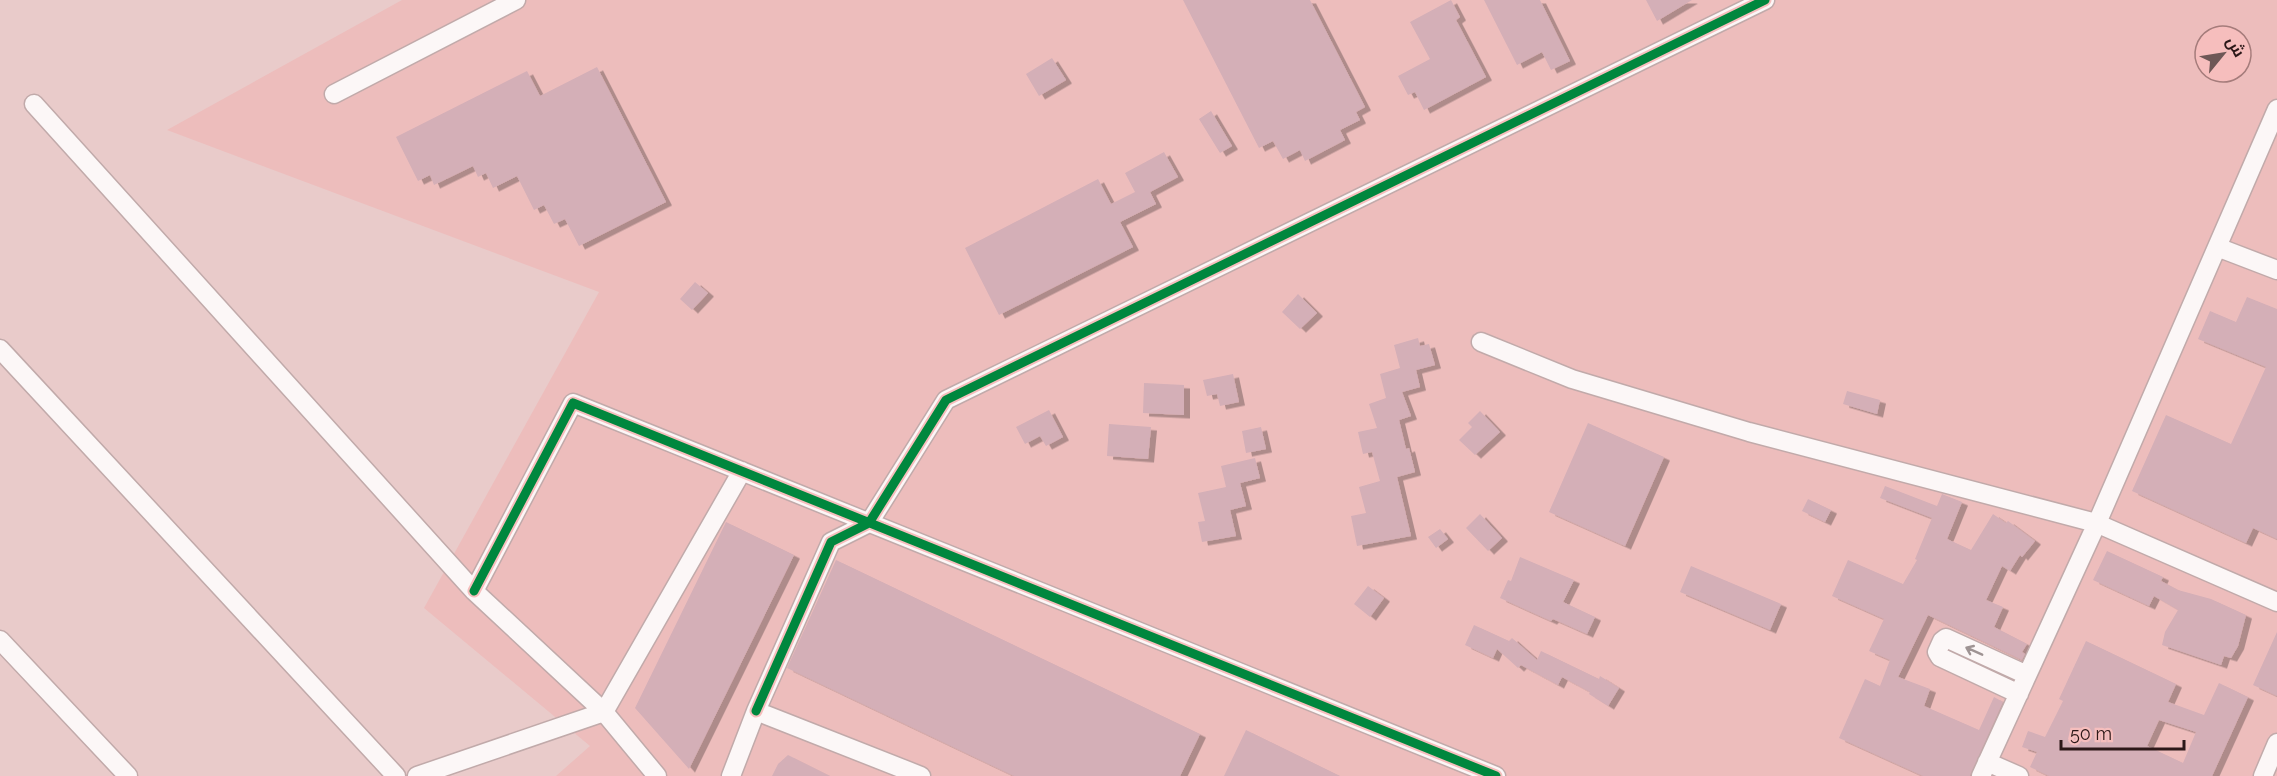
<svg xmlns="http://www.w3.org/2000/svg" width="2277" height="776" font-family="Raleway,Cairo,sans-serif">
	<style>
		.built { fill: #edbdbc; fill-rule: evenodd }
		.building { fill: #d4afb7; fill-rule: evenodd; filter: url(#shadow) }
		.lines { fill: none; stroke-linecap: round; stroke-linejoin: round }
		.minor-casing { stroke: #c1aaaa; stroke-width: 21 }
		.minor { stroke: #fcf7f7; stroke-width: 18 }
		.cycleway-casing { stroke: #f6bebd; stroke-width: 13 }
		.cycleway { stroke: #00873e; stroke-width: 9 }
		.oneway { stroke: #9e9393 }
	</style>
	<defs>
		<filter id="shadow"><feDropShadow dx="6" dy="3.5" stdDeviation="0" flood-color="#0004"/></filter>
	</defs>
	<rect width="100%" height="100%" fill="#e9cbca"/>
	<path class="built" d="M402 0H2277V776H556L590 746 424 608 599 292 167 130ZM2205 36H2241V72H2205Z"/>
	<path class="building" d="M1183 0H1310L1365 107 1356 112 1360 120 1340 130 1345 140 1305 161 1300 150 1283 159 1273 141 1259 148Z
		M1451 0 1460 17 1456 20 1486 77 1424 110 1415 92 1408 95 1398 76 1430 59 1410 22Z
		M1484 0H1540L1570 61 1551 70 1542 52 1517 65Z
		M1646 0H1692L1657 21Z
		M1052 58 1066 80 1039 96 1026 74Z
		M597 67 666 202 579 246 565 219 554 224 544 205 534 210 517 176 493 188 486 173 478 177 473 166 434 185 430 175 418 181 396 137 527 71 540 96Z
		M1211 111 1232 146 1220 153 1199 119Z
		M1164 152 1178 177 1150 192 1156 204 1120 222 1133 247 999 315 965 248 1098 179 1111 204 1135 192 1125 173Z
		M695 282 708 293 692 310 680 299Z
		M1298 294 1317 313 1300 329 1282 312Z
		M2247 297 2277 309V539L2253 528 2246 543 2132 491 2166 415 2231 444 2266 367 2198 339 2210 311 2236 322Z
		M1418 338 1420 346 1429 344 1435 365 1416 370 1420 387 1402 392 1411 416 1399 420 1406 449 1409 448 1415 472 1397 477 1411 536 1357 546 1351 516 1366 513 1359 487 1380 481 1372 452 1363 454 1358 432 1377 428 1369 404 1386 398 1380 374 1400 368 1394 345Z
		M1233 374 1239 402 1220 406 1217 394 1207 396 1203 380Z
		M1144 383 1184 385V415L1143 413Z
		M1847 391 1880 400 1877 414 1843 404Z
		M1049 410 1063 437 1046 446 1040 436 1025 444 1016 427Z
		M1480 411 1500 432 1475 455 1459 440 1472 427 1468 423Z
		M1588 423 1664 457 1625 546 1549 512Z
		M1109 424 1151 427 1148 459 1107 456Z
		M1261 427 1266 449 1246 453 1242 431Z
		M1255 458 1260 478 1240 483 1246 506 1230 510 1236 536 1202 542 1198 522 1205 521 1198 493 1226 487 1221 466Z
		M1885 486 1937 506 1942 494 1962 502 1947 539 1971 550 1993 514 2006 523 2008 521 2035 541 2022 557 2020 555 2010 571 2002 566 1986 600 2003 607 1994 627 2027 644 2022 652 2025 654 2022 660 1928 615 1898 677 1930 689 1924 706 1979 730 1994 697 2003 702 1970 776H1923L1839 738 1865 679 1880 686 1890 660 1869 651 1884 619 1832 596 1848 560 1903 584 1917 560 1915 559 1932 518 1880 498Z
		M1808 499 1831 510 1825 522 1802 511Z
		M1480 514 1502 538 1488 551 1466 528Z
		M726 522 794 555 689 769 635 708Z
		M1440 529 1448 539 1436 548 1428 537Z
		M2107 551 2163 577 2161 581 2178 590 2211 599 2246 615 2238 646 2231 658 2224 656 2221 665 2162 645 2165 632 2178 610 2154 596 2149 606 2093 580Z
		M1520 557 1574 580 1563 602 1595 617 1587 634 1553 619 1551 621 1500 598 1508 580 1511 581Z
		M836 560 1200 734 1180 776H1014L787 668Z
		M1691 566 1781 604 1770 630 1680 592Z
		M1368 586 1384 598 1370 617 1354 604Z
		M1474 625 1509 641 1512 638 1537 660 1541 651 1599 679 1600 676 1619 688 1608 706 1589 694 1590 692 1562 677 1558 685 1521 665 1518 668 1497 649 1493 658 1465 645Z
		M2277 632V696L2253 685Z
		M2086 641 2176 684 2168 702 2204 715 2219 683 2248 697 2212 776H2049L2030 767 2037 752 2022 747 2028 731 2045 737 2063 701 2059 699ZM2159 720 2196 732 2183 763 2147 746Z
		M1246 730 1340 776H1224Z
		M788 755 830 776H772L778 764Z"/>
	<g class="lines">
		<defs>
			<path id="minor" d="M334 94 516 0
				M34 104 474 591 604 712 657 776
				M2217 247 2277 270
				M1481 342 1572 379 1749 432 2096 523 2277 602
				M0 349 396 776
				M474 591 573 403 1496 776
				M0 640 128 776
				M2019 694 1940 657 1937 652 1942 641 1946 638 2027 675
				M756 711 831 542 869 523 946 400 1765 0
				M1987 762 2019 776
				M417 776 604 712 742 471
				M731 776 756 711 921 776
				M1981 776 2097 523 2277 109
				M2263 776 2277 743"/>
		</defs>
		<use href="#minor" class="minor-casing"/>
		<use href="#minor" class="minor"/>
		<defs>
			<path id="cycleway" d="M474 591 573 403 1496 776
				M756 711 831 542 869 523 946 400 1765 0"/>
		</defs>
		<use href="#cycleway" class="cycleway-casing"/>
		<use href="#cycleway" class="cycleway"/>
	</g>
	<defs><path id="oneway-shaft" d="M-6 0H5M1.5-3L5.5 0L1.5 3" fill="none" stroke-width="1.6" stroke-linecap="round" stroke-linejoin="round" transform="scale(1.5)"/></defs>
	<use class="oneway" href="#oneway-shaft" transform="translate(1974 651) rotate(-156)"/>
	<g transform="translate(2223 54) rotate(60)"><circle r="28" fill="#f6bebd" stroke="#a57c7b" stroke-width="1.5"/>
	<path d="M0-4.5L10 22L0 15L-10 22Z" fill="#6e5756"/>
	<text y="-9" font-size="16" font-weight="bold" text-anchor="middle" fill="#2c1818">ش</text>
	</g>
	<path d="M2061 740v9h123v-9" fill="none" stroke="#2c1818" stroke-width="3"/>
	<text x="2070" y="740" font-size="18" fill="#2c1818" stroke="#f6bebd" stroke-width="4.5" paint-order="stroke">50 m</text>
</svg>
